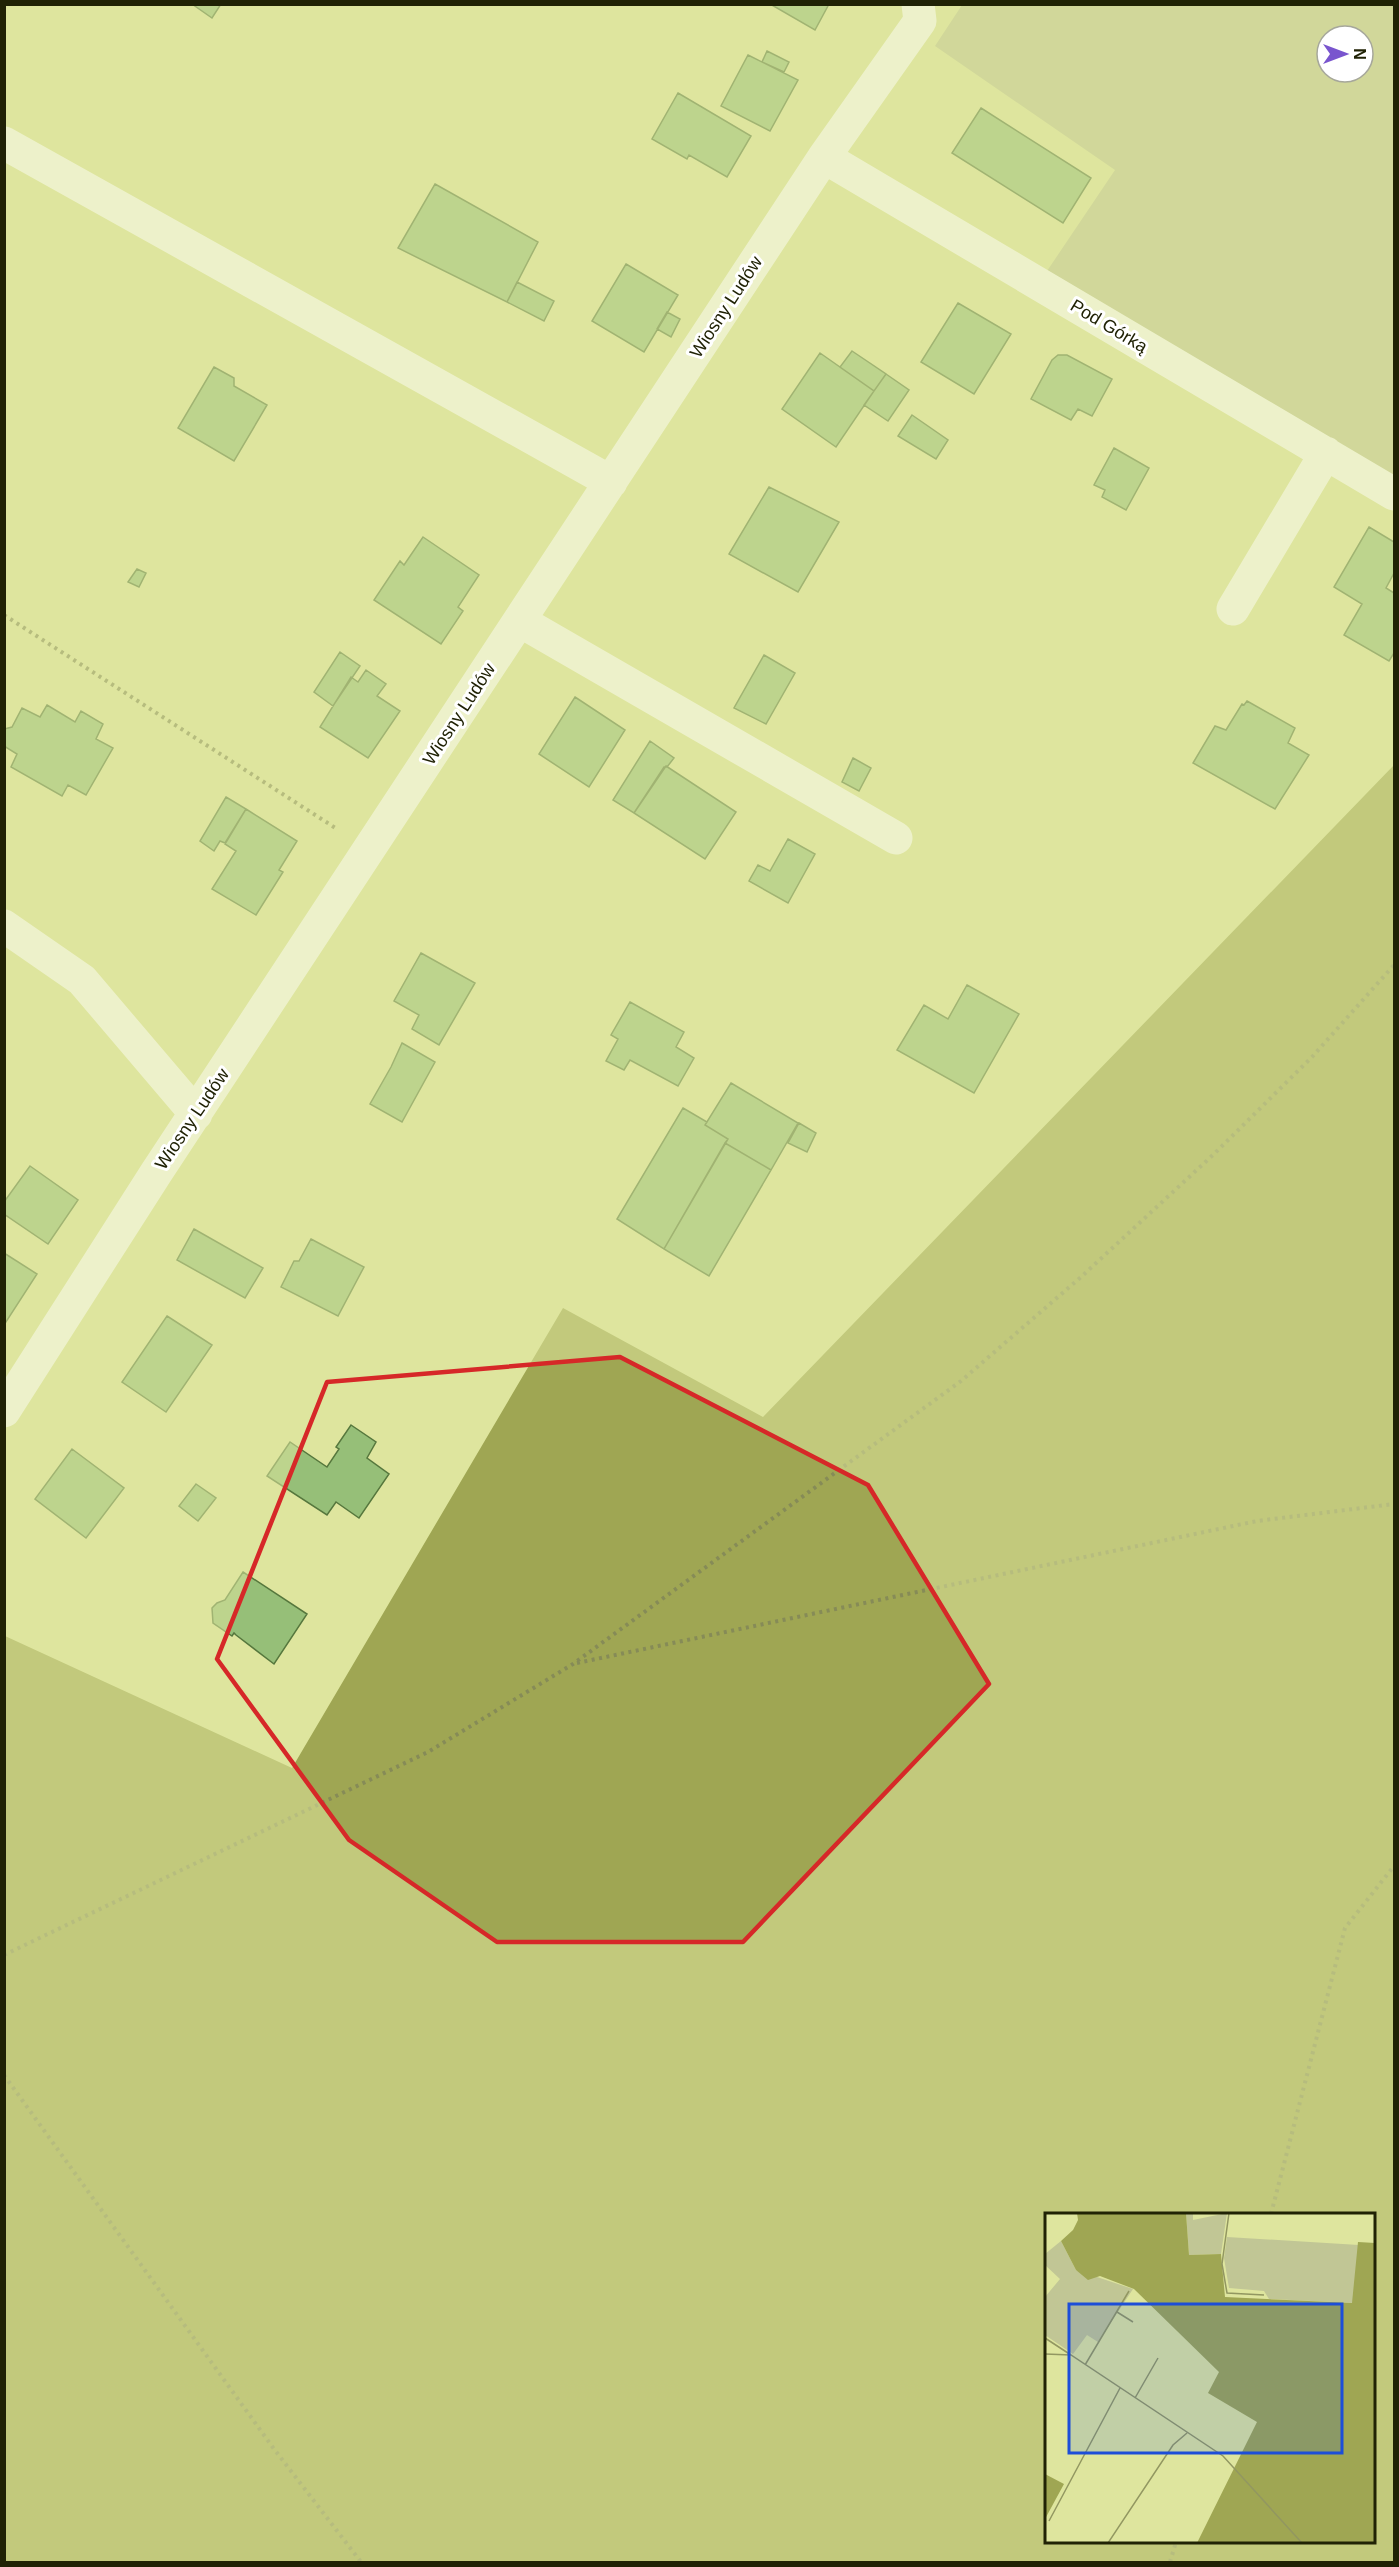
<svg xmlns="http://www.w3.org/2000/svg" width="1399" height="2567" font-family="Helvetica,sans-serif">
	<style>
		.green { fill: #c1c695; fill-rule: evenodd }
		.forest { fill: #9fa653; fill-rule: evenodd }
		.building { fill: #96bf78; stroke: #56773d; stroke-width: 1.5 }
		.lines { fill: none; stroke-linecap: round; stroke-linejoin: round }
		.path { stroke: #868b57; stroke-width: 4; stroke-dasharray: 3 4.5; stroke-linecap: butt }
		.minor { stroke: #fff; stroke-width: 33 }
		.marked { fill: none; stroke: #d62828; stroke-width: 4.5; stroke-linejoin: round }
		.labels { text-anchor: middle; stroke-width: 6; stroke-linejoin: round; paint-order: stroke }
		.street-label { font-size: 18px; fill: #202205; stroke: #fff }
		.inset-road { fill: none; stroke: #929761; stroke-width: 1.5 }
		.view { fill: #1d4ed8; fill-opacity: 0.15; stroke: #1d4ed8; stroke-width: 3 }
		.inset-edge { fill: none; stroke: #202205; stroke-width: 3 }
	</style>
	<rect width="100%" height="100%" fill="#dee59e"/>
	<path class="green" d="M962 5H1394V507L1045 274 1115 170 935 46ZM1327 36H1363V72H1327Z"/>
	<path class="forest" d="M1394 765V2562H5V1636L292 1768 563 1308 763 1417ZM1046 2214H1374V2542H1046Z"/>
	<path class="building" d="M192 4H221L212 18Z
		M770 4H829L815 30Z
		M767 51 789 62 784 72 762 62Z
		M748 55 798 80 770 131 721 106Z
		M678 93 751 136 727 177 689 155 687 159 652 139Z
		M981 108 1091 178 1063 223 952 153Z
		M435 184 538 242 507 302 398 248Z
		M626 264 678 295 644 352 592 321Z
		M517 282 554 301 544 321 507 302Z
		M958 303 1011 334 974 394 921 362Z
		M667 312 680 319 671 337 657 329Z
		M852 351 886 374 874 391 840 367Z
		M820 353 874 391 836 447 782 409Z
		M1058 355H1067L1112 379 1092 416 1078 409 1071 420 1031 399 1052 360Z
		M214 367 234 378V386L267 405 234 461 178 428Z
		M886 374 909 390 888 421 864 405Z
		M912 415 948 440 936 459 898 436Z
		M1114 448 1149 468 1126 510 1102 497 1105 490 1094 485Z
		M769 487 839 522 798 592 729 554Z
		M1369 527 1394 542V573L1386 588 1394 593V653L1389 661 1344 635 1362 604 1334 587Z
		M423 537 479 575 458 607 463 611 441 644 374 600 400 561 404 565Z
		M137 569 146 573 139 587 128 582Z
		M340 652 360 666 333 706 314 692Z
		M764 655 795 673 766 724 734 708Z
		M366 670 386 684 377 696 400 711 368 758 320 727 351 677 358 682Z
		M575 697 625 730 589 787 539 754Z
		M1247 701 1295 728 1288 743 1309 755 1275 809 1193 763 1215 726 1226 730 1242 704 1244 705Z
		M47 705 75 722 81 711 103 724 96 739 113 748 86 795 68 785 62 796 11 767 17 754 4 746V729L12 727 22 708 40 717Z
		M650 741 674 758 667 767H664L634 813 613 800Z
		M853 758 871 768 859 791 842 782Z
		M666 766 736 812 705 859 634 813Z
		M226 797 246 809 225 843 220 841 214 851 200 841Z
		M246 809 297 841 279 870 283 872 256 915 212 889 236 851 225 844Z
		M788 839 815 854 788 903 749 881 758 865 770 871Z
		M421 953 475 983 439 1045 412 1029 419 1015 394 1001Z
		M967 985 1019 1014 974 1093 897 1050 924 1005 948 1019Z
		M630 1002 684 1032 676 1047 694 1058 678 1086 630 1060 624 1070 606 1061 618 1039 611 1035Z
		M402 1043 435 1062 402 1122 370 1104 391 1067Z
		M731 1083 798 1123 771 1170 725 1143 728 1139 705 1125Z
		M683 1108 707 1122 705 1125 728 1139 664 1249 617 1219Z
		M799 1123 816 1133 807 1152 788 1143Z
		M725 1143 771 1170 709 1276 664 1249Z
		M30 1166 78 1200 48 1244 4 1214V1202Z
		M194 1229 263 1268 245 1298 177 1260Z
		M311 1239 364 1267 338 1316 281 1287 294 1261H299Z
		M4 1253 37 1274 4 1325Z
		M167 1316 212 1345 166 1412 122 1382Z
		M351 1425 376 1442 367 1458 389 1474 359 1518 336 1502 327 1515 267 1476 290 1442 327 1467 339 1449 336 1447Z
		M72 1449 124 1488 86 1538 35 1499Z
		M196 1484 216 1498 198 1521 179 1506Z
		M243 1572 307 1614 274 1664 236 1635 234 1633 232 1636 213 1623 212 1608 217 1603 225 1600Z"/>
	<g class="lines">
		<path class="path" d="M4 615 337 829
			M577 1663 1257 1521 1394 1504
			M4 1955 428 1752 573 1664 961 1381 1081 1277 1214 1154 1312 1057 1394 965
			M4 2075 274 2449 361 2562
			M1271 2214 1345 1928 1394 1866
			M1170 2562 1176 2542"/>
		<path class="minor" d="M4 143 611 482
			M824 157 1394 494
			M1233 609 1326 453
			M520 621 896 838
			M4 926 82 980 196 1114
			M4 1411 156 1173 824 157 920 21 918 4"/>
	</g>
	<path d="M0 0H1399V2567H0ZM620 1357 868 1485 989 1684 743 1942H497L349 1840 217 1659 327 1382Z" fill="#dee59e" fill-opacity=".55" fill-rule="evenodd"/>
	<path class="marked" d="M620 1357 868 1485 989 1684 743 1942H497L349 1840 217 1659 327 1382Z"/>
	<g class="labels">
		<g class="street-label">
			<text transform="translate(726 307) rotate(-57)" y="6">Wiosny Ludów</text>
			<text transform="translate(1109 326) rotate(31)" y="6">Pod Górką</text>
			<text transform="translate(459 714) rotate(-57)" y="6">Wiosny Ludów</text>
			<text transform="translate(192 1119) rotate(-56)" y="6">Wiosny Ludów</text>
		</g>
	</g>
	<g transform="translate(1045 2213)">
		<rect width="330" height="330" fill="#dee59e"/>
		<path d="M141 0H148V7L182 0 176 41 144 42ZM182 24 330 33V91L224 86 219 78 184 75 179 45ZM16 28 31 57 88 76 53 129 42 122 28 141 0 122V84L15 66 0 52V41Z" fill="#c1c695"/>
		<path d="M32 0H141L144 42 176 41 180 84 307 90 313 29 330 30V330H152L212 209 163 180 174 159 89 76 55 63 43 67 31 57 16 28 28 17 33 7ZM0 261 19 271 0 306Z" fill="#9fa653"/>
		<path class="inset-road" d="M184 0 177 51 182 80 219 82M72 99 88 109M0 125 26 142M0 141 26 142 178 243 257 330M40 152 84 78M90 185 113 145M4 308 75 175M63 330 128 232 142 220"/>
		<path class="view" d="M24 91H297V240H24Z"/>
		<rect width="330" height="330" class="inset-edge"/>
	</g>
	<rect width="1399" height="2567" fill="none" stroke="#202205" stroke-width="12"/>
	<g transform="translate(1345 54) rotate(90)"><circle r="28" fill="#ffffff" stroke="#a6a79b" stroke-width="1.5"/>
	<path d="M0-4.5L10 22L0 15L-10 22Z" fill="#7955ce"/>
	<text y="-9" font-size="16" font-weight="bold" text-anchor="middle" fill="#202205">N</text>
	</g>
</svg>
